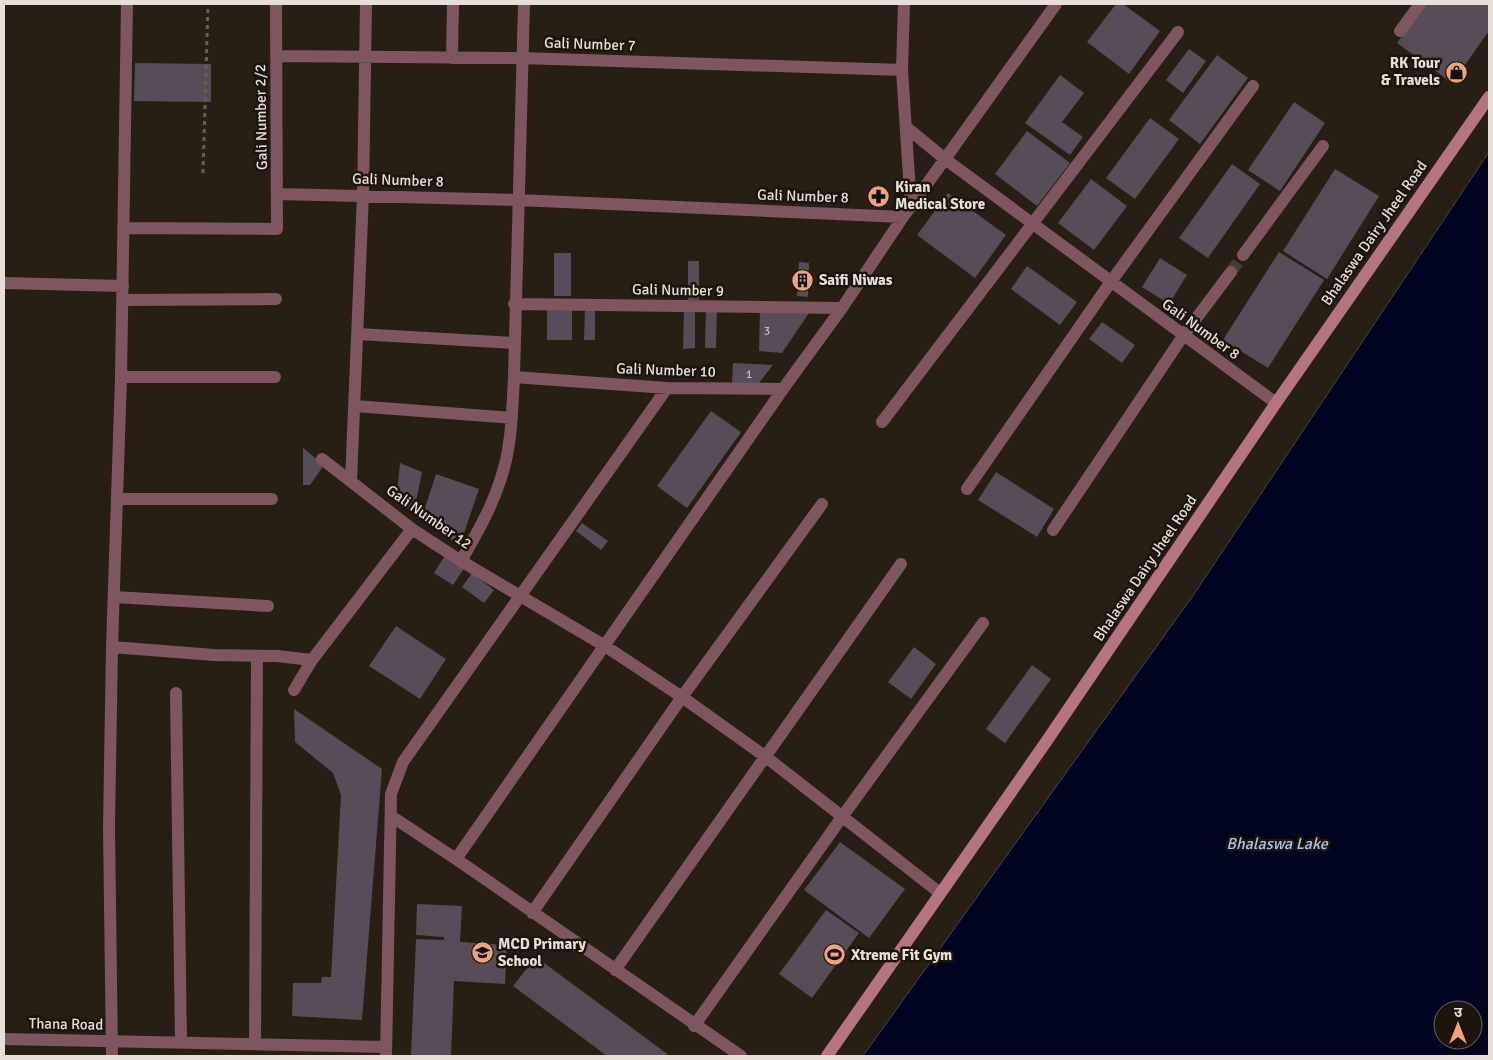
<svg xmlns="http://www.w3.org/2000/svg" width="1493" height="1060" font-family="Signika,'Noto Sans Devanagari',sans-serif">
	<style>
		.water { fill: #00041e; stroke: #454656; fill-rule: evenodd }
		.building { fill: #564d58 }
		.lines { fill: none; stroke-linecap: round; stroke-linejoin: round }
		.street-tunnel { stroke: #443b32; stroke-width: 12; stroke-dasharray: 12 6; stroke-linecap: butt }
		.path { stroke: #675f56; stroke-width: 3; stroke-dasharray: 4 4; stroke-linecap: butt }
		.lane { stroke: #7f565f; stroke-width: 12 }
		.street { stroke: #7f565f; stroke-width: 12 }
		.secondary { stroke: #b57482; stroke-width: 12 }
		.labels { text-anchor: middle; stroke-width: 5; stroke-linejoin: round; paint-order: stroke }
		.number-label { font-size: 12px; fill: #c3bbba }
		.street-label { font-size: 15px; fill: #e7e0da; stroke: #1d140b }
		.poi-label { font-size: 15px; font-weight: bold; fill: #e7e0da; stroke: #1d140b; text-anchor: start }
		.water-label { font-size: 16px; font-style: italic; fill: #a5c6f4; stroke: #1d140b }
	</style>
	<rect width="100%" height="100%" fill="#271e14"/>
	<path class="water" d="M1489 152V1056H863L1192 597ZM1443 1010H1473V1040H1443Z"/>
	<path class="building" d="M1116 4H1123L1160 31 1129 74 1087 42Z
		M1426 4H1489V31L1452 83 1397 43Z
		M1189 49 1206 61 1183 93 1166 80Z
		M1217 55 1248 78 1200 144 1169 120Z
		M135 63 211 64V102L134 101Z
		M1060 75 1084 93 1062 122 1083 137 1070 155 1025 123Z
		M1294 102 1325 123 1280 191 1248 170Z
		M1150 118 1179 139 1135 199 1106 178Z
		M1027 131 1070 163 1037 206 995 174Z
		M1232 164 1260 184 1208 258 1179 238Z
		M1335 169 1379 196 1327 279 1283 251Z
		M1091 179 1127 206 1094 250 1058 223Z
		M948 193 1006 235 975 278 917 235Z
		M1279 252 1324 280 1268 368 1223 340Z
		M554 253H571V296H554Z
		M1160 258 1187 275 1169 304 1142 287Z
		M688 261H699V300H688Z
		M799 262 809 263 808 297 797 296Z
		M1027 266 1077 302 1060 325 1011 289Z
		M547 308H572V340H547Z
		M706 308H717L716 348H705Z
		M585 309H595V340H584Z
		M684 309H695V348L683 349Z
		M760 311 809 313 782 353 759 351Z
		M1102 322 1135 345 1122 363 1089 339Z
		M733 363 773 365 758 384 732 383Z
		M711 411 741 432 687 508 657 486Z
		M303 448 324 465 310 485H303Z
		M400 463 422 472 414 512 396 503Z
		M996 472 1054 509 1037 537 978 500Z
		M436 474 479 489 460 545 421 520Z
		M582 523 608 541 601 550 576 531Z
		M446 554 465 567 453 585 434 573Z
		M472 573 494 590 484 603 462 587Z
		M396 626 446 659 420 699 369 666Z
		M914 647 936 664 911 699 888 682Z
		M1032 665 1051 679 1005 743 986 729Z
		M294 709 382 769 362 1020 292 1016 293 983H321L322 977H331L341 795 333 773 295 742Z
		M840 842 905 889 869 938 804 890Z
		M417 904 462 906 460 942 507 945 505 984 454 981 451 1056H411L416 939 444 940V937L416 935Z
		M826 910 859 933 812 998 779 974Z
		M536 957 670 1056H607L513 986Z"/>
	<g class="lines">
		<path class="street-tunnel" d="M1231 272 1243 255"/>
		<path class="path" d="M203 173 208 4"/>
		<path class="lane" d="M358 334 514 343"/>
		<path class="street" d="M524 4 514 377 667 388 783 389 842 308 903 217
			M904 4 902 70 911 207
			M1400 31 1420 4
			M277 56 521 58 902 70
			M452 58 453 4
			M906 127 945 159 1056 4
			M278 194 518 200 903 217 945 159 1276 403
			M123 228 277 229 276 4
			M1243 255 1323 146
			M4 283 123 286
			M123 300 276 299
			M514 304 842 308
			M121 377H275
			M355 406 512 418
			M882 422 1178 32
			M322 459 412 529 461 561 605 646 682 697 766 757 940 893
			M351 481 363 195 366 4
			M967 489 1110 283 1253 86
			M118 499H272
			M1053 530 1183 336 1231 272
			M461 561C476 535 491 509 500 481 512 448 512 411 514 377
			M114 597 268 606
			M112 647 214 655 277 656 312 660
			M294 690 312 660 412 529
			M176 693 181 1043
			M391 816 456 859 741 1056
			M456 859 783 389
			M532 913 682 697 822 504
			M615 970 901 564
			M694 1026 842 817 983 623
			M4 1039 386 1047
			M255 1044 257 656
			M112 1056 109 827 112 647 121 377 127 4
			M386 1056 391 794 403 762 667 388"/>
		<path class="secondary" d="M827 1056 1046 742 1276 403 1489 97"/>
	</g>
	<defs>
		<symbol id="shop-disc" viewBox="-11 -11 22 22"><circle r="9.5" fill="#f1a17d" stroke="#1d140b"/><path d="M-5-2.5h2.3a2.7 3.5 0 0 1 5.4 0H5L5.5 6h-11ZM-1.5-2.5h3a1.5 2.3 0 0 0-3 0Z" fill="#111"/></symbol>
		<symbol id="pharmacy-disc" viewBox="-11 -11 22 22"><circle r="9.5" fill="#f1a17d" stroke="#1d140b"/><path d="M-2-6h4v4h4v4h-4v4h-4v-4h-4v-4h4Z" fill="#111"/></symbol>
		<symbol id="building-disc" viewBox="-11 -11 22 22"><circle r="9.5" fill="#f1a17d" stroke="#1d140b"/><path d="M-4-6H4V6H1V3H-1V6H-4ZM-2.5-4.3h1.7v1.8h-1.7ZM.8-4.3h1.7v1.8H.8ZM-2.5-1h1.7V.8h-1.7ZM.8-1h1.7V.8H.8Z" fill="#111"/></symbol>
		<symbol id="school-disc" viewBox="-11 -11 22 22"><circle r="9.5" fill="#f1a17d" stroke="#1d140b"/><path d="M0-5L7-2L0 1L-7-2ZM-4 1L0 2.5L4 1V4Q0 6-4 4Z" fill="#111"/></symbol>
		<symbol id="stadium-disc" viewBox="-11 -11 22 22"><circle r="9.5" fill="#f1a17d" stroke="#1d140b"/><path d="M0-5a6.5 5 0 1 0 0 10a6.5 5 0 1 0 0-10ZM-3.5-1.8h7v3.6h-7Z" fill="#111"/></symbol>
	</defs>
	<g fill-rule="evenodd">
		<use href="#shop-disc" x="1444" y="60" width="25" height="25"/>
		<use href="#pharmacy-disc" x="866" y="184" width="25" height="25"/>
		<use href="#building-disc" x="790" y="268" width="25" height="25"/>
		<use href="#school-disc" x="470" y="940" width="25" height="25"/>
		<use href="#stadium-disc" x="822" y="942" width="25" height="25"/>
	</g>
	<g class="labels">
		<g class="number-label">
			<text x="767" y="335">3</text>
			<text x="749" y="378">1</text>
		</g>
		<g class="street-label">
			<text transform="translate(590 44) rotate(2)" y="5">Gali Number 7</text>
			<text transform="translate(261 117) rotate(-91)" y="5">Gali Number 2/2</text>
			<text transform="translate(398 180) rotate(2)" y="5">Gali Number 8</text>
			<text transform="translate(803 196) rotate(2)" y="5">Gali Number 8</text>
			<text transform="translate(1374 233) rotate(-55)" y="5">Bhalaswa Dairy Jheel Road</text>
			<text transform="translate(678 290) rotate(1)" y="5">Gali Number 9</text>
			<text transform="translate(1201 329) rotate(36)" y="5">Gali Number 8</text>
			<text transform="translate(666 370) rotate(2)" y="5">Gali Number 10</text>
			<text transform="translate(429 517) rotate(35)" y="5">Gali Number 12</text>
			<text transform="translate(1145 568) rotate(-56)" y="5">Bhalaswa Dairy Jheel Road</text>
			<text transform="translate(66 1024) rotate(1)" y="5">Thana Road</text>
		</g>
		<g class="poi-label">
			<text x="1440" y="68" text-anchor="end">RK Tour<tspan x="1440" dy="17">&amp; Travels</tspan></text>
			<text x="895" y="192">Kiran<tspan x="895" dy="17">Medical Store</tspan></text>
			<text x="819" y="285">Saifi Niwas</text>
			<text x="498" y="949">MCD Primary<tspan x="498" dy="17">School</tspan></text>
			<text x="851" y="960">Xtreme Fit Gym</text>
		</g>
		<g class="water-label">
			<text x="1277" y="849">Bhalaswa Lake</text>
		</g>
	</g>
	<rect width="1493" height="1060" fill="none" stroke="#e7e0da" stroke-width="10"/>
	<g transform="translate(1458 1025)"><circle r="24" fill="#1d140b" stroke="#6e665e"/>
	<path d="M0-4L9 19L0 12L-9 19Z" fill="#f1a17d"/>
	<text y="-8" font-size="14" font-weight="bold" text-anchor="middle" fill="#e7e0da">उ</text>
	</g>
</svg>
